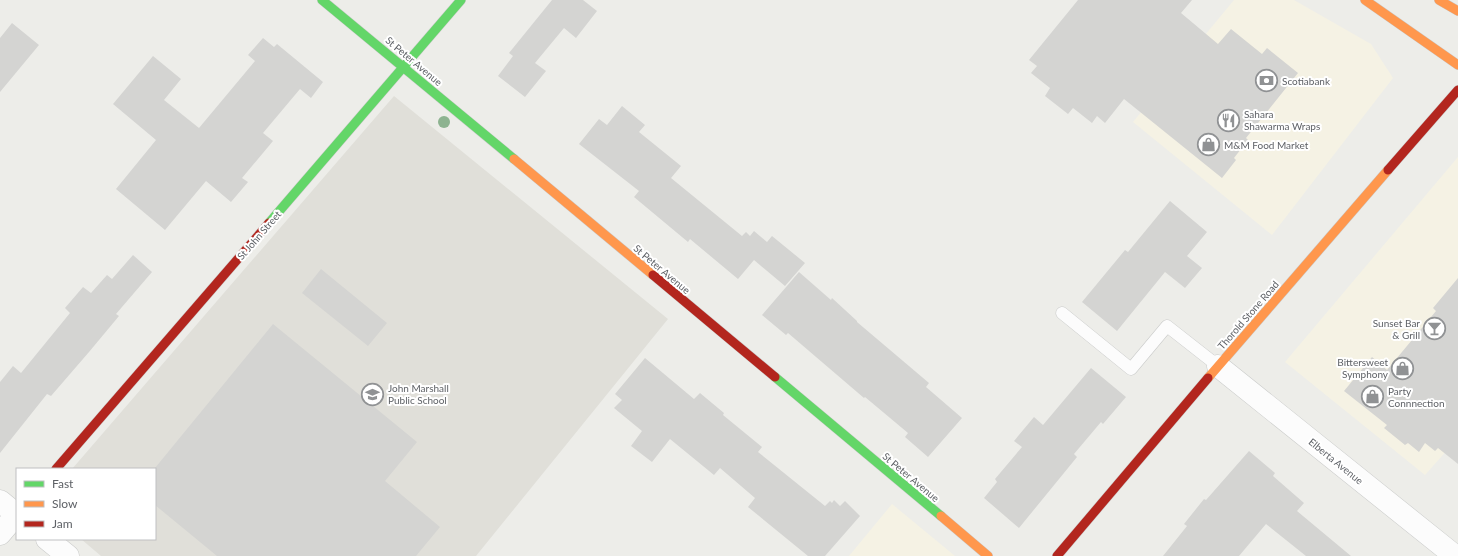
<svg xmlns="http://www.w3.org/2000/svg" width="1458" height="556" font-family="Lato,sans-serif">
	<style>
		.commercial { fill: #f5f2e4 }
		.education { fill: #e0dfd9 }
		.building { fill: #d4d4d2 }
		.lines { fill: none; stroke-linecap: round; stroke-linejoin: round }
		.lane-casing { stroke: #cacbca; stroke-width: 13 }
		.street-casing { stroke: #cacbca; stroke-width: 23 }
		.fast-casing { stroke: #c9c9c9; stroke-width: 10 }
		.slow-casing { stroke: #c9c9c9; stroke-width: 10 }
		.jam-casing { stroke: #c9c9c9; stroke-width: 10 }
		.lane { stroke: #fcfcfc; stroke-width: 12 }
		.street { stroke: #fcfcfc; stroke-width: 22 }
		.fast { stroke: #63d668; stroke-width: 9 }
		.slow { stroke: #ff974d; stroke-width: 9 }
		.jam { stroke: #b3261e; stroke-width: 9 }
		.tree { fill: #8db390 }
		.labels { text-anchor: middle; stroke-width: 4; stroke-linejoin: round; paint-order: stroke }
		.street-label { font-size: 10px; fill: #5e6166; stroke: #fff }
		.poi-label { font-size: 10px; fill: #5e6166; stroke: #fff; text-anchor: start }
	</style>
	<rect width="100%" height="100%" fill="#edede9"/>
	<path class="commercial" d="M1234 0H1294L1371 44 1393 78 1272 235 1133 122Z
		M1458 157V438L1425 475 1285 362Z
		M892 504 955 556H849Z"/>
	<path class="education" d="M394 96 668 319 476 556H101L81 539H155V469H72Z"/>
	<path class="building" d="M552 0H583L597 11 576 38 564 28 535 63 546 71 525 97 498 76 513 56 509 53Z
		M1078 0H1192L1181 13 1218 44 1231 29 1262 54 1267 48 1298 73 1246 138 1248 140 1234 158 1236 160 1222 178 1124 99 1105 123 1097 116 1092 123 1073 108 1068 114 1045 96 1050 88 1031 73 1037 66 1029 60Z
		M12 23 39 45 0 92V38Z
		M263 38 274 47 277 44 323 82 311 98 300 89 263 133 273 141 242 178 248 182 231 202 206 181 165 230 116 189 156 140 113 104 153 56 181 79 164 100 199 128 255 61 248 55Z
		M622 106 645 125 639 132 681 166 671 178 742 236 746 232 750 236 754 231 767 242 772 236 805 263 785 286 754 260 738 279 690 239 688 242 634 197 639 191 579 144 599 119 607 125Z
		M1170 201 1207 232 1187 256 1202 268 1185 288 1165 272 1117 331 1082 302 1125 250 1128 252Z
		M133 255 152 272 116 314 119 316 89 352 51 396 47 394 0 453V382L13 366 21 373 70 313 65 308 83 287 91 293 107 275 112 279Z
		M321 269 387 323 368 346 302 293Z
		M799 272 831 300 832 298 857 321V322L929 383 926 387 962 418 928 457 905 437 908 433 865 397 864 398 788 333 786 335 762 315Z
		M1458 278V464L1438 448 1435 451 1425 443 1419 452 1408 443 1405 445 1384 428 1387 425 1344 391 1372 357 1387 370 1436 311 1433 308Z
		M273 324 417 442 385 481 440 527 416 556H217L155 505V468Z
		M645 358 694 399 700 393 724 413 723 415 762 447 758 452 825 506 830 501 832 503 834 500 840 506 845 501 860 516 825 556H808L748 507 755 498 720 468 714 475 670 439 652 462 631 446 642 431 614 408 622 400 615 394Z
		M1091 368 1126 397 1103 424 1101 422 1074 454 1077 457 1019 528 984 498 997 482 995 479 1022 447 1014 441 1034 417 1043 425Z
		M1249 451 1275 473 1273 476 1304 503 1297 511 1351 556H1306L1266 524 1239 556H1163L1187 526 1184 524 1204 499 1206 500Z"/>
	<g class="lines">
		<defs>
			<path id="lane" d="M1062 313 1131 369 1167 326 1218 366"/>
			<path id="street" d="M1218 366 1455 556
				M0 501 17 515
				M0 534 17 514
				M47 539 68 556"/>
			<path id="fast" d="M322 0 514 159
				M269 223 461 0
				M775 377 941 516"/>
			<path id="slow" d="M1365 0 1458 65
				M1439 0 1458 11
				M514 159 653 275
				M1208 378 1388 170
				M941 516 988 556"/>
			<path id="jam" d="M1388 170 1458 90
				M653 275 775 377
				M56 469 269 223
				M1057 556 1208 378"/>
		</defs>
		<use href="#lane" class="lane-casing"/>
		<use href="#street" class="street-casing"/>
		<use href="#fast" class="fast-casing"/>
		<use href="#slow" class="slow-casing"/>
		<use href="#jam" class="jam-casing"/>
		<use href="#lane" class="lane"/>
		<use href="#street" class="street"/>
		<use href="#fast" class="fast"/>
		<use href="#slow" class="slow"/>
		<use href="#jam" class="jam"/>
	</g>
	<circle class="tree" cx="444" cy="122" r="6"/>
	<defs>
		<symbol id="bank-ring" viewBox="-11 -11 22 22"><circle r="9.5" fill="#fff" stroke="#909294" stroke-width="1.5"/><path d="M-6-4H6V4H-6ZM0-2.3a2.3 2.3 0 1 0 0 4.6a2.3 2.3 0 1 0 0-4.6Z" fill="#909294"/></symbol>
		<symbol id="restaurant-ring" viewBox="-11 -11 22 22"><circle r="9.5" fill="#fff" stroke="#909294" stroke-width="1.5"/><path d="M-5-6h1v4h1v-4h1v4h1v-4h1v5L-1.5 .5V6h-2V.5L-5-1ZM5-6V6H3V1.5H1.5Q1.5-4 5-6Z" fill="#909294"/></symbol>
		<symbol id="shop-ring" viewBox="-11 -11 22 22"><circle r="9.5" fill="#fff" stroke="#909294" stroke-width="1.5"/><path d="M-5-2.5h2.3a2.7 3.5 0 0 1 5.4 0H5L5.5 6h-11ZM-1.5-2.5h3a1.5 2.3 0 0 0-3 0Z" fill="#909294"/></symbol>
		<symbol id="bar-ring" viewBox="-11 -11 22 22"><circle r="9.5" fill="#fff" stroke="#909294" stroke-width="1.5"/><path d="M-6-5H6L.8 .8V4.5H3.5V6h-7V4.5H-.8V.8Z" fill="#909294"/></symbol>
		<symbol id="school-ring" viewBox="-11 -11 22 22"><circle r="9.5" fill="#fff" stroke="#909294" stroke-width="1.5"/><path d="M0-5L7-2L0 1L-7-2ZM-4 1L0 2.5L4 1V4Q0 6-4 4Z" fill="#909294"/></symbol>
	</defs>
	<g fill-rule="evenodd">
		<use href="#bank-ring" x="1254" y="68" width="25" height="25"/>
		<use href="#restaurant-ring" x="1216" y="108" width="25" height="25"/>
		<use href="#shop-ring" x="1196" y="132" width="25" height="25"/>
		<use href="#bar-ring" x="1422" y="316" width="25" height="25"/>
		<use href="#shop-ring" x="1390" y="356" width="25" height="25"/>
		<use href="#school-ring" x="360" y="382" width="25" height="25"/>
		<use href="#shop-ring" x="1360" y="384" width="25" height="25"/>
	</g>
	<g class="labels">
		<g class="street-label">
			<text transform="translate(414 61) rotate(40)" y="4">St Peter Avenue</text>
			<text transform="translate(259 235) rotate(-49)" y="4">St John Street</text>
			<text transform="translate(662 269) rotate(40)" y="4">St Peter Avenue</text>
			<text transform="translate(1248 315) rotate(-49)" y="4">Thorold Stone Road</text>
			<text transform="translate(1336 461) rotate(39)" y="4">Elberta Avenue</text>
			<text transform="translate(911 477) rotate(40)" y="4">St Peter Avenue</text>
		</g>
		<g class="poi-label">
			<text x="1282" y="85">Scotiabank</text>
			<text x="1244" y="118">Sahara<tspan x="1244" dy="12">Shawarma Wraps</tspan></text>
			<text x="1224" y="149">M&amp;M Food Market</text>
			<text x="1420" y="327" text-anchor="end">Sunset Bar<tspan x="1420" dy="12">&amp; Grill</tspan></text>
			<text x="1388" y="366" text-anchor="end">Bittersweet<tspan x="1388" dy="12">Symphony</tspan></text>
			<text x="388" y="392">John Marshall<tspan x="388" dy="12">Public School</tspan></text>
			<text x="1388" y="395">Party<tspan x="1388" dy="12">Connnection</tspan></text>
		</g>
	</g>
	<rect x="16" y="468" width="140" height="72" fill="#ffffff" stroke="#bfc0c2"/>
	<rect x="24" y="481" width="20" height="6" fill="#63d668" stroke="#bfc0c2"/>
	<text x="52" y="488" font-size="12" fill="#5e6166">Fast</text>
	<rect x="24" y="501" width="20" height="6" fill="#ff974d" stroke="#bfc0c2"/>
	<text x="52" y="508" font-size="12" fill="#5e6166">Slow</text>
	<rect x="24" y="521" width="20" height="6" fill="#b3261e" stroke="#bfc0c2"/>
	<text x="52" y="528" font-size="12" fill="#5e6166">Jam</text>
</svg>
